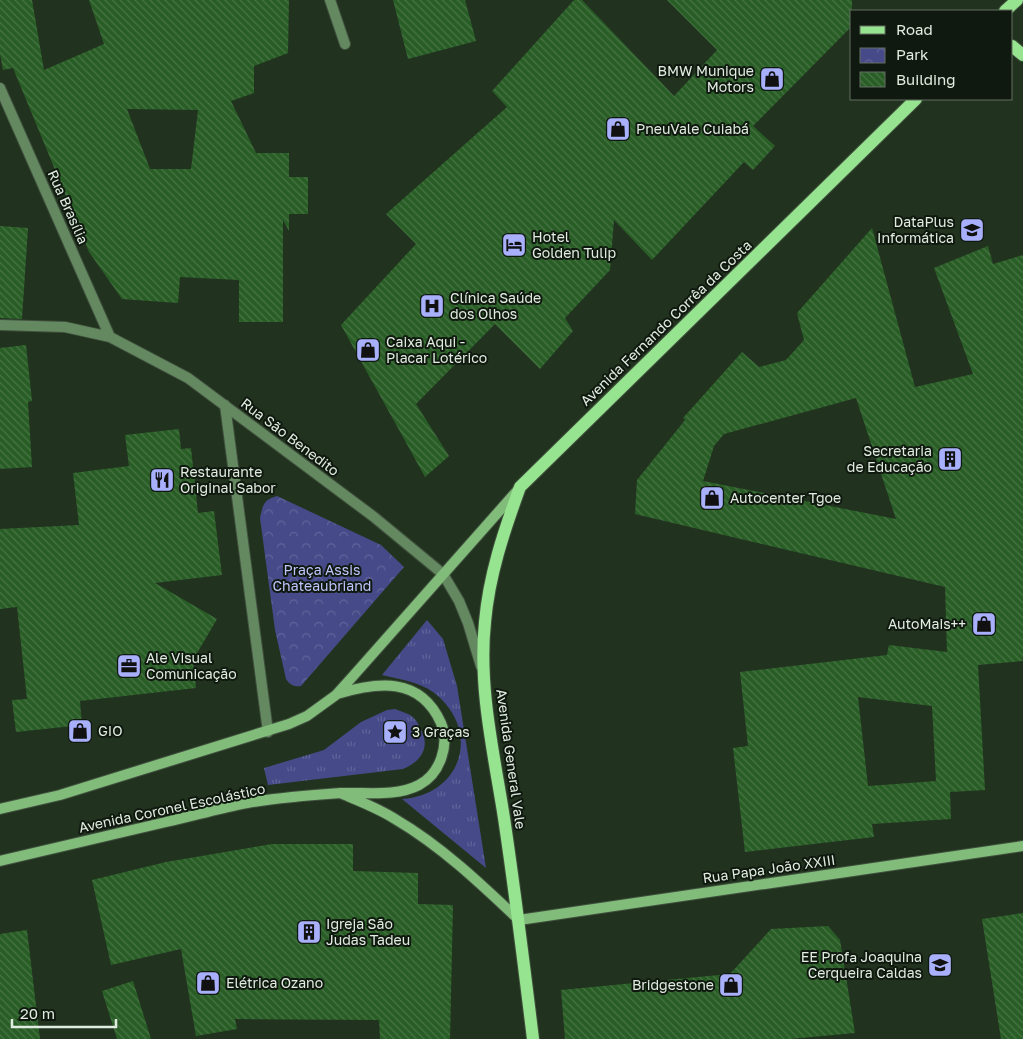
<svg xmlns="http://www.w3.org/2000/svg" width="1023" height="1039" font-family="'Golos Text',sans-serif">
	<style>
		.grass { fill: url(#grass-tufts) }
		.park { fill: url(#park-crowns) }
		.building { fill: url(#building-back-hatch); fill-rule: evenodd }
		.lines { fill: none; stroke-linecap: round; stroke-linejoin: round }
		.street-casing { stroke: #40513e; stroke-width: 12 }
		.secondary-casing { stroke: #40513e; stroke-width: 12 }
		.primary-casing { stroke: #40513e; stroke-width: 14 }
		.street { stroke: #648961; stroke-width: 10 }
		.secondary { stroke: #81bc7b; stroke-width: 10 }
		.primary { stroke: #97e490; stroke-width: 12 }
		.labels { text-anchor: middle; stroke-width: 4; stroke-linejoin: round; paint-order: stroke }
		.poi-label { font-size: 14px; fill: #e1ede0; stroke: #10190f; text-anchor: start }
		.street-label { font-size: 14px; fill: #e1ede0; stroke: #10190f }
		.park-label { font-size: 14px; fill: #bec5fd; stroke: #10190f }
	</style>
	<defs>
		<pattern id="grass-tufts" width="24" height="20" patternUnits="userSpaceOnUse" patternTransform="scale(1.25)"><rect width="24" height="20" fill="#474a89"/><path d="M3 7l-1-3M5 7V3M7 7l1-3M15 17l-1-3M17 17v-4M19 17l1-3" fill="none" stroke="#616499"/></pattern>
		<pattern id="park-crowns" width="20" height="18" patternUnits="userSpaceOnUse" patternTransform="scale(1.25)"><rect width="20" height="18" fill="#474a89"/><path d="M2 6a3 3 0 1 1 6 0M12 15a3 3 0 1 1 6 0" fill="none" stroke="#616499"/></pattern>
		<pattern id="building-back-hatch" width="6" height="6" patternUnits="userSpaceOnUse" patternTransform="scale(1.25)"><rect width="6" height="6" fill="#295d26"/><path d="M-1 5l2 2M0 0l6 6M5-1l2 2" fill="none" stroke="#487545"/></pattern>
	</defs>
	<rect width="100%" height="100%" fill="#21331f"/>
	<path class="grass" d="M427 620 443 639 457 686 486 868 402 799C463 795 482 729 433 692 419 682 399 679 382 675Z
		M395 709C400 711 406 713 410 715 415 718 418 723 420 728 431 746 422 761 403 769L268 785 264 768 324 750 361 722 387 710Z"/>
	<path class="park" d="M277 496 381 545 404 567 301 686C294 687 290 685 286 679L275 630 260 518C263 505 263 500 277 496Z"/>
	<path class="building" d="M0 0H32L44 70 104 44 89 0H289L288 53 254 66V93L231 101 256 153H289V177H308V214H289V231L283 220V322H239V280L180 277 178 303 122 299 89 252 13 68 3 70 0 54ZM127 109 198 110 191 169H150Z
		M393 0H465L476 41 408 59Z
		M574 0H582L674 96 717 50 667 0H852V26L753 126 775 146 753 170 744 162 652 260 614 220 610 270 565 318 573 331 540 369 495 324 416 404 449 456 425 477 341 325 416 244 386 214 507 107 492 91Z
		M0 226 28 228 22 319 0 318Z
		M872 228 915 387 973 374 934 268 988 246 993 264 1023 255V661L978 665 985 790 950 792 951 819 872 824 874 837 745 852 733 748 748 746 740 672 887 655 889 645 947 652 945 587 635 514 637 480 685 420 683 418 742 352 759 367 786 360 804 340 797 313ZM856 398 896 519 703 481 714 446 724 434ZM858 697 932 706 936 781 868 786Z
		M26 345 32 401 28 402 32 467 0 469V348Z
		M179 429 181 449 191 448 198 513 214 511 222 575 155 583 217 619 193 660 196 688 80 701 82 725 16 732 12 700 27 699 17 607 0 609V529L79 525 73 473 129 466 125 435Z
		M272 844H353V871L418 873V904L453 905 450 1039H380L379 1020 235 1019 237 1029 196 1036 181 949 111 965 92 880 166 862Z
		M1023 913V1039H1001L982 919Z
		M828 926 840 940 855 1033 790 1039H565L561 990 730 974 771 929Z
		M27 930 40 1039H0V934Z
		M133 981 151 1039H117L102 991Z"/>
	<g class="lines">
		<defs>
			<path id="street" d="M330 0 345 44
				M0 88 110 337
				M0 325 65 327 110 337 188 378 374 517 443 574 459 601 468 623 481 666
				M225 405 268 732"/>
			<path id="secondary" d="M340 793C359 801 378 808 395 819 441 846 480 883 519 920L1023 846
				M0 809 60 795 289 724 307 716 336 695 354 675 517 491
				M0 861C55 848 110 835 166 822 193 816 220 808 247 803 275 798 312 795 341 793 366 792 396 797 419 785 440 774 450 745 441 723 420 676 377 682 337 694"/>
			<path id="primary" d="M1005 11 1017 0
				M1012 46 1023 55
				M533 1039C524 965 515 891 504 818 494 754 478 687 485 622 489 575 504 531 520 487L916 99"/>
		</defs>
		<use href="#street" class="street-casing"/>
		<use href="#secondary" class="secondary-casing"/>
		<use href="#primary" class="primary-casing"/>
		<use href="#street" class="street"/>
		<use href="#secondary" class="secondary"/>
		<use href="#primary" class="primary"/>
	</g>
	<defs>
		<symbol id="shop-square" viewBox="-11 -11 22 22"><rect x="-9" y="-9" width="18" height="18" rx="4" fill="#a8b0fc" stroke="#10190f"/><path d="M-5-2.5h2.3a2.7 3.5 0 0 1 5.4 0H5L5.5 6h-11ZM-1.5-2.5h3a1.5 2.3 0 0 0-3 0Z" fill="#111"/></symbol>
		<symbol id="university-square" viewBox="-11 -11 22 22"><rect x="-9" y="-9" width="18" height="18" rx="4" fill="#a8b0fc" stroke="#10190f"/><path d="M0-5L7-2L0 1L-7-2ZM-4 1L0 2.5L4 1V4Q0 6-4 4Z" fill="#111"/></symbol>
		<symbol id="hotel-square" viewBox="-11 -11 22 22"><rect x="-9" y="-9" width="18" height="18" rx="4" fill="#a8b0fc" stroke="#10190f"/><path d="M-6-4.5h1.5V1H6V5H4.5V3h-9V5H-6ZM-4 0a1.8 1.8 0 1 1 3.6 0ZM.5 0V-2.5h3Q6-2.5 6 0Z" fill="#111"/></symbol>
		<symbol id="hospital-square" viewBox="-11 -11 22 22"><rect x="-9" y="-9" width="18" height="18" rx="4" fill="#a8b0fc" stroke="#10190f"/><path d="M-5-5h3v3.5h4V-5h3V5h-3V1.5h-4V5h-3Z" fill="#111"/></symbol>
		<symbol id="building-square" viewBox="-11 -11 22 22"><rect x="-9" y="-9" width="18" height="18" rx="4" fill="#a8b0fc" stroke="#10190f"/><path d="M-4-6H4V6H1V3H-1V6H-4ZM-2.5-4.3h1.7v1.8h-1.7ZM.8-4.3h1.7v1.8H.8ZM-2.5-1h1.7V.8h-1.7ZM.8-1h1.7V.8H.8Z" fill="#111"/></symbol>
		<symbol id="restaurant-square" viewBox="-11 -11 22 22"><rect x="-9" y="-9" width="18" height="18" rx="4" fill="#a8b0fc" stroke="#10190f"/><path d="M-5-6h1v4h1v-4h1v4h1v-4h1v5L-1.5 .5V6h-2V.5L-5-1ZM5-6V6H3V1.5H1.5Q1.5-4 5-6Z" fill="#111"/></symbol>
		<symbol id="office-square" viewBox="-11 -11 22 22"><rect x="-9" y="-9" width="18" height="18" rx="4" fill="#a8b0fc" stroke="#10190f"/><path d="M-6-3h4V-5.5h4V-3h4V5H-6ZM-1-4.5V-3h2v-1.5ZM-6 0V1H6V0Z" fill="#111"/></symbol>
		<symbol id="sight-square" viewBox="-11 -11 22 22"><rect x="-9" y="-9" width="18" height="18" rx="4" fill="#a8b0fc" stroke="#10190f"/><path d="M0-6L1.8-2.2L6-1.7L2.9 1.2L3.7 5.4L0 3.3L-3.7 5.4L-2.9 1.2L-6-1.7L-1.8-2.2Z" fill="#111"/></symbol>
		<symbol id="school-square" viewBox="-11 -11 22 22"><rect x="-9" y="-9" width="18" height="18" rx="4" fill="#a8b0fc" stroke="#10190f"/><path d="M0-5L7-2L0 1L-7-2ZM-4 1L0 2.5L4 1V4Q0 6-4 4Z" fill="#111"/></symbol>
	</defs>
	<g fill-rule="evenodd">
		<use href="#shop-square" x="758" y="65" width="28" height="28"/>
		<use href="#shop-square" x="604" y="115" width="28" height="28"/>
		<use href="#university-square" x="958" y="216" width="28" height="28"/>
		<use href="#hotel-square" x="500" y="231" width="28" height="28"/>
		<use href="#hospital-square" x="418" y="292" width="28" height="28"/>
		<use href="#shop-square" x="354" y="336" width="28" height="28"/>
		<use href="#building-square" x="936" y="445" width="28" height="28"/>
		<use href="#restaurant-square" x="148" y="466" width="28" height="28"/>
		<use href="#shop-square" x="698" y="484" width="28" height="28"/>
		<use href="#shop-square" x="970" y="610" width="28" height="28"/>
		<use href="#office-square" x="115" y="652" width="28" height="28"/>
		<use href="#shop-square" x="66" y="717" width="28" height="28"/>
		<use href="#sight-square" x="381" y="718" width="28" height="28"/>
		<use href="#building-square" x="295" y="918" width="28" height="28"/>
		<use href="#school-square" x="926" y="951" width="28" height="28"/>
		<use href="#shop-square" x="194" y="969" width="28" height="28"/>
		<use href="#shop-square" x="717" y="971" width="28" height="28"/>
	</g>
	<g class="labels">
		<g class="poi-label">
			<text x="754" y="76" text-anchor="end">BMW Munique<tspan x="754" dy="16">Motors</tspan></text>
			<text x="636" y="134">PneuVale Cuiabá</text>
			<text x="954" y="227" text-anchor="end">DataPlus<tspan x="954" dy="16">Informática</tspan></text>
			<text x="532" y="242">Hotel<tspan x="532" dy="16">Golden Tulip</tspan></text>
			<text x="450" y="303">Clínica Saúde<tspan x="450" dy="16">dos Olhos</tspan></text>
			<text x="386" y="347">Caixa Aqui -<tspan x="386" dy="16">Placar Lotérico</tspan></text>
			<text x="932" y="456" text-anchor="end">Secretaria<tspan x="932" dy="16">de Educação</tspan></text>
			<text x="180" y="477">Restaurante<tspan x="180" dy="16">Original Sabor</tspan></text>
			<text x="730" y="503">Autocenter Tgoe</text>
			<text x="966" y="629" text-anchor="end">AutoMais++</text>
			<text x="146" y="663">Ale Visual<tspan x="146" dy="16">Comunicação</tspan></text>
			<text x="98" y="736">GIO</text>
			<text x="412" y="737">3 Graças</text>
			<text x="326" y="929">Igreja São<tspan x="326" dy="16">Judas Tadeu</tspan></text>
			<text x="922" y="962" text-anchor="end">EE Profª Joaquina<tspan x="922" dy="16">Cerqueira Caldas</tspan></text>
			<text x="226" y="988">Elétrica Ozano</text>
			<text x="714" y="990" text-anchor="end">Bridgestone</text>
		</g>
		<g class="street-label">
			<text transform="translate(68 207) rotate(66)" y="5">Rua Brasília</text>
			<text transform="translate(666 323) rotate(-44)" y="5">Avenida Fernando Corrêa da Costa</text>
			<text transform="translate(290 437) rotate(37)" y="5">Rua São Benedito</text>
			<text transform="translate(511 759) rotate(82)" y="5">Avenida General Vale</text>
			<text transform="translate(172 808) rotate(-12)" y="5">Avenida Coronel Escolástico</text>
			<text transform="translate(769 869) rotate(-8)" y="5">Rua Papa João XXIII</text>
		</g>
		<g class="park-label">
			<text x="322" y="575">Praça Assis<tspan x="322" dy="16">Chateaubriand</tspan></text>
		</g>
	</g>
	<rect x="850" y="10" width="162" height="90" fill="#10190f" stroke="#646e63"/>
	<rect x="860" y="26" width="25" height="8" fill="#97e490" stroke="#646e63"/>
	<text x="896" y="35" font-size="15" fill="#e1ede0">Road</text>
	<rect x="860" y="48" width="25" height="15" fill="url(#park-crowns)" stroke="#646e63"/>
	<text x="896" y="60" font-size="15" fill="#e1ede0">Park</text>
	<rect x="860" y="72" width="25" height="15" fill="url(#building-back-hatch)" stroke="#646e63"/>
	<text x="896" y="85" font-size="15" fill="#e1ede0">Building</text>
	<path d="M12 1019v8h104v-8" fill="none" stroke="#e1ede0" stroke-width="2.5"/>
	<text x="20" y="1019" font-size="15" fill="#e1ede0" stroke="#10190f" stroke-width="4" paint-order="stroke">20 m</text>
</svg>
